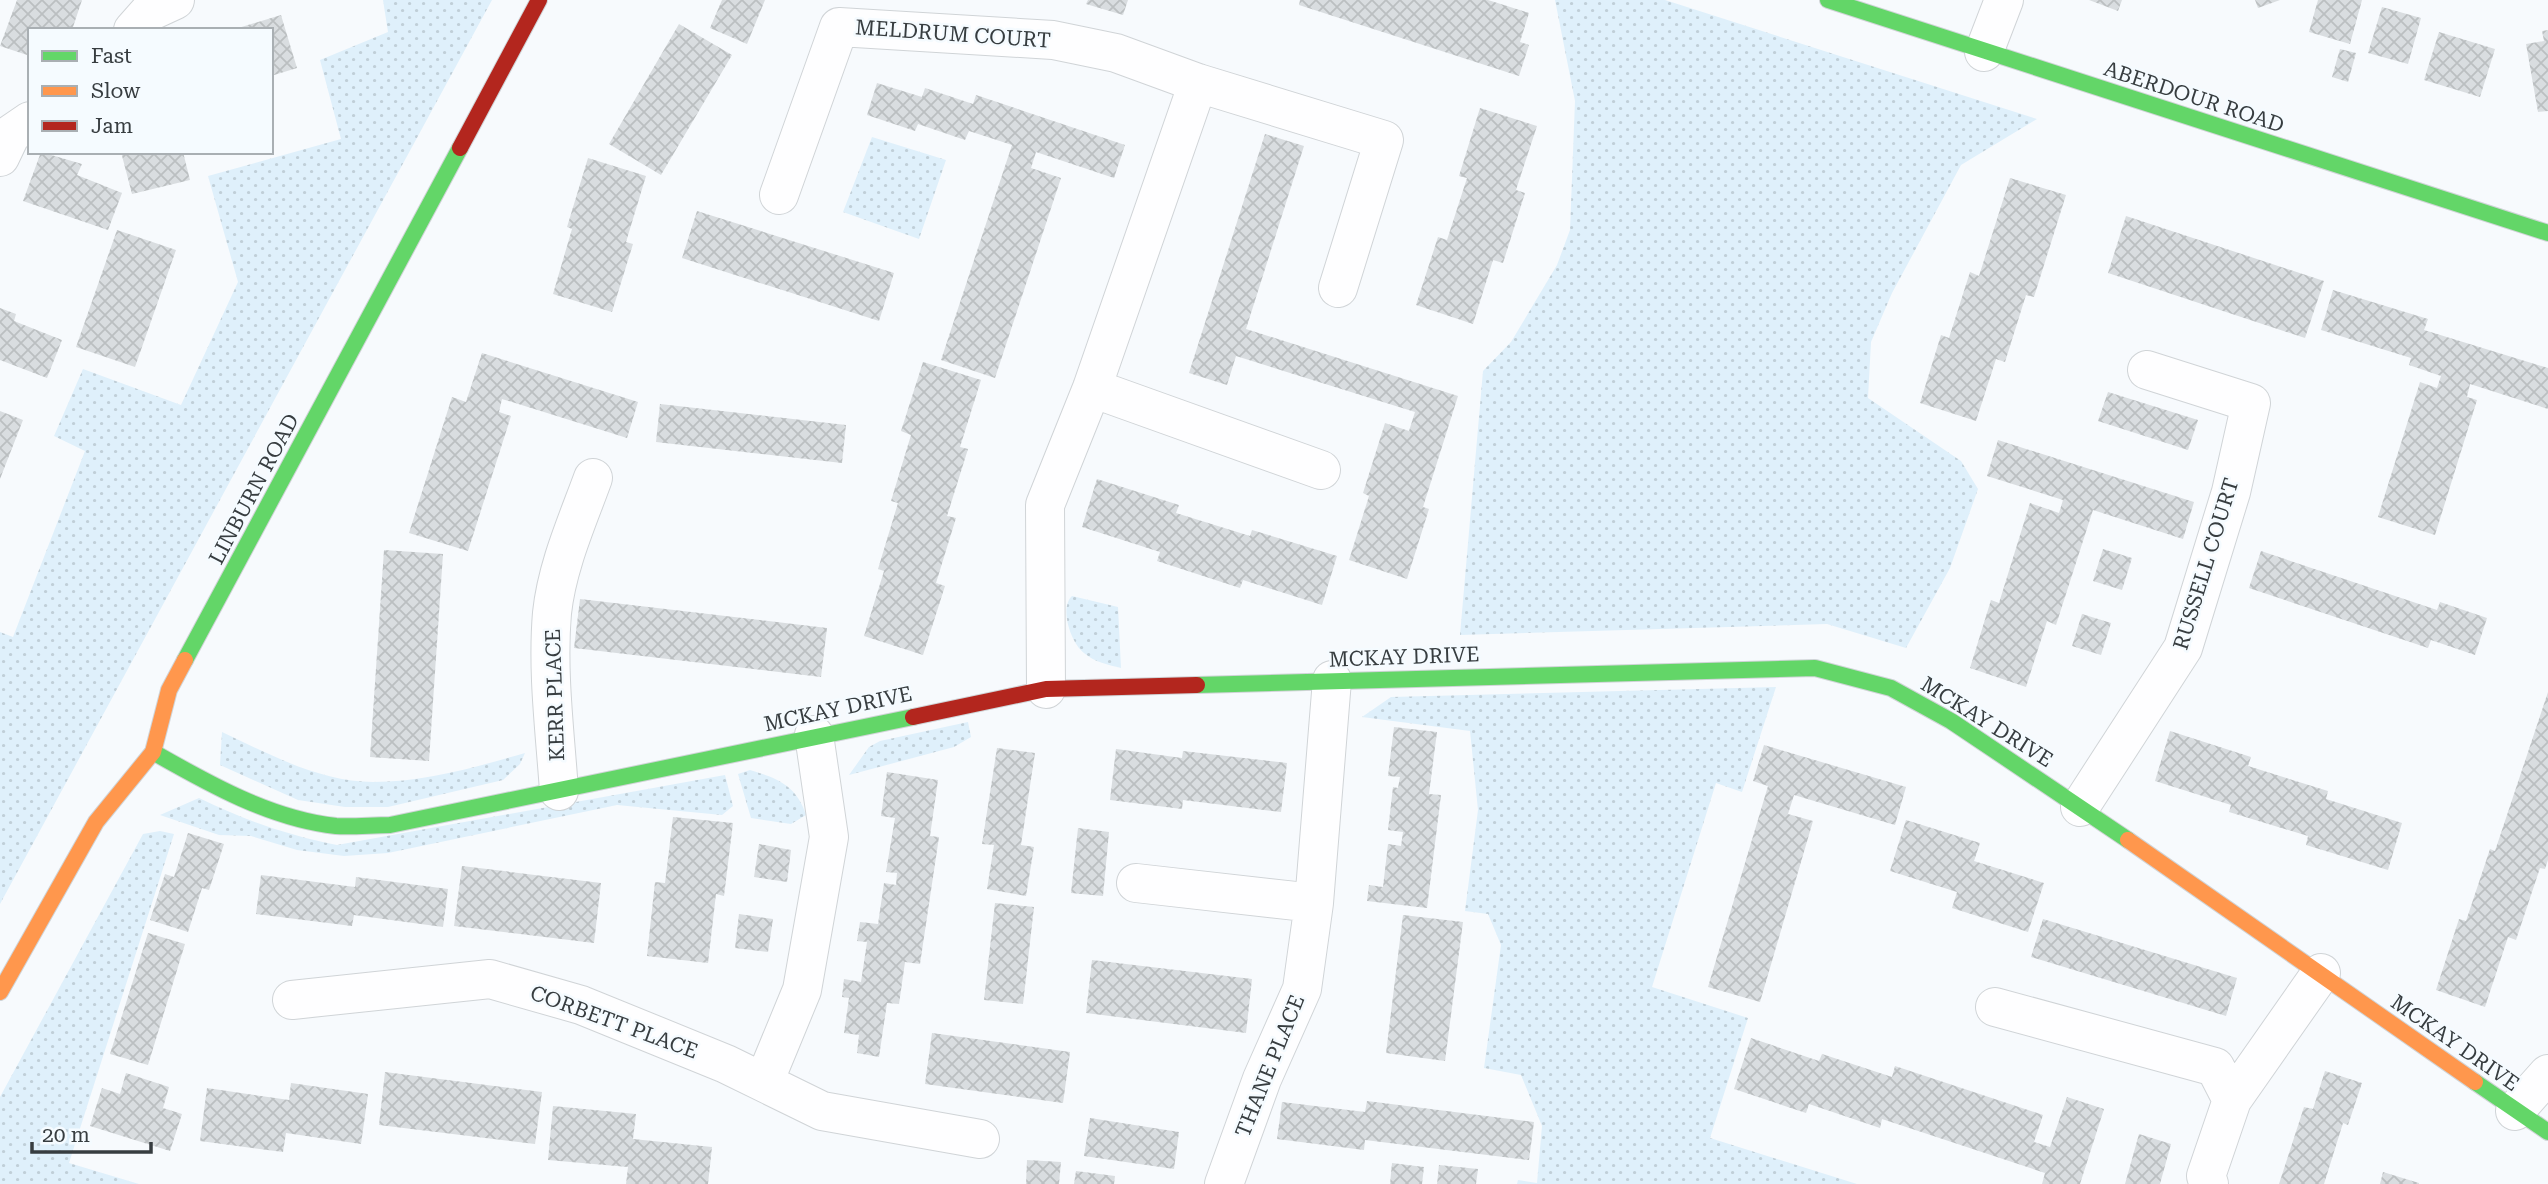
<svg xmlns="http://www.w3.org/2000/svg" width="2548" height="1184" font-family="'Roboto Serif',serif">
	<style>
		.grass { fill: url(#grass-dots) }
		.building { fill: url(#building-cross-hatch) }
		.lines { fill: none; stroke-linecap: round; stroke-linejoin: round }
		.street-casing { stroke: #d0d4d7; stroke-width: 40 }
		.fast-casing { stroke: #d0d4d7; stroke-width: 18 }
		.slow-casing { stroke: #d0d4d7; stroke-width: 18 }
		.jam-casing { stroke: #d0d4d7; stroke-width: 18 }
		.street { stroke: #fefeff; stroke-width: 38 }
		.fast { stroke: #63d668; stroke-width: 16 }
		.slow { stroke: #ff974d; stroke-width: 16 }
		.jam { stroke: #b3261e; stroke-width: 16 }
		.labels { text-anchor: middle; stroke-width: 5; stroke-linejoin: round; paint-order: stroke }
		.street-label { font-size: 21px; fill: #373d40; stroke: #f5fbff }
	</style>
	<defs>
		<pattern id="grass-dots" width="8" height="8" patternUnits="userSpaceOnUse" patternTransform="scale(1.75)"><rect width="8" height="8" fill="#dff0fb"/><path d="M2 2h.1M6 6h.1" fill="none" stroke="#c0cfd8" stroke-width="1.8" stroke-linecap="round"/></pattern>
		<pattern id="building-cross-hatch" width="8" height="8" patternUnits="userSpaceOnUse" patternTransform="scale(1.75)"><rect width="8" height="8" fill="#d9dde0"/><path d="M0 0l8 8M0 8l8-8" fill="none" stroke="#bbbfc1"/></pattern>
	</defs>
	<rect width="100%" height="100%" fill="#f7fafd"/>
	<path class="grass" d="M383 0H492L0 904V632L13 637 85 451 54 436 83 369 181 405 238 282 208 176 341 139 320 60 388 32Z
		M1555 0H1665L2037 119 1961 165 1892 293 1871 342 1868 398 1961 461 1978 489 1950 568 1906 648 1827 624 1460 635 1483 371 1511 342 1557 265 1570 230 1575 101Z
		M872 137 946 160 919 239 843 212Z
		M1072 596 1118 607 1121 668C1109 665 1094 662 1084 653 1071 643 1059 608 1072 596Z
		M1776 687 1742 792 1716 783 1652 987 1748 1018 1710 1138 1857 1184H1517L1518 1180 1537 1183 1542 1126 1521 1075 1484 1068 1501 945 1488 914 1465 911 1478 810 1470 731 1362 717 1391 697Z
		M968 722 971 737 954 747 849 775 869 747 880 741Z
		M222 732C268 754 321 782 373 782 425 782 476 767 525 753L520 764 503 780 388 807H345L298 800 220 765Z
		M750 770C777 778 797 786 806 815L791 824 751 818 738 774Z
		M725 775 733 806 722 815 617 805 388 853 344 856 297 850 251 836 219 835 160 815 199 798C244 820 287 835 337 845Z
		M160 831 174 834 69 1163 139 1184H0V1097L143 834Z"/>
	<path class="building" d="M17 0H82L72 30H30V56L0 46Z
		M722 0H765L747 44 710 28Z
		M1088 0H1128L1123 15 1086 4Z
		M1300 0H1488L1529 13 1520 42 1529 45 1519 76 1299 5Z
		M2089 0H2122L2118 11Z
		M2255 0H2280L2258 8Z
		M2318 0H2362L2350 44 2309 32Z
		M2382 7 2421 18 2408 64 2368 53Z
		M281 15 297 68 271 76V30L235 29Z
		M679 24 732 55 661 175 609 144Z
		M2548 30V111L2538 112 2526 44 2544 41 2542 31Z
		M2439 32 2495 49 2480 97 2424 80Z
		M2340 49 2356 53 2348 82 2332 77Z
		M877 83 922 97 925 88 973 104 976 95 1125 145 1114 178 1036 152 1031 168 1061 178 995 378 941 360 1012 145 969 131 965 140 918 124 915 131 867 115Z
		M1480 108 1537 126 1516 190 1525 193 1503 263 1493 260 1473 324 1416 305 1438 237 1447 240 1467 178 1459 176Z
		M1265 134 1304 146 1246 329 1458 396 1423 507 1429 509 1407 579 1349 560 1369 496 1363 493 1385 423 1409 431 1415 412 1236 356 1227 385 1189 373Z
		M41 152 82 164 77 175 122 193 108 230 23 201Z
		M121 152H183L190 180 132 194Z
		M588 158 646 176 626 242 633 244 612 312 553 294 572 229 567 227Z
		M2010 178 2066 195 2034 297 2026 295 2005 362 1996 359 1976 421 1920 403 1941 335 1949 338 1970 272 1979 276Z
		M697 211 894 273 879 321 682 258Z
		M2126 216 2324 281 2305 338 2108 273Z
		M117 230 176 250 135 367 76 347Z
		M2333 290 2428 319 2424 330 2548 368V409L2470 384 2467 397 2477 400 2435 535 2378 517 2420 382 2437 388 2441 376 2409 365 2411 358 2321 330Z
		M0 308 16 314 14 321 62 340 47 378 0 360Z
		M482 353 638 402 627 438 502 399 499 412 511 416 468 551 409 533 452 397 466 402Z
		M923 362 981 380 960 447 968 449 947 516 956 518 936 583 945 586 923 655 864 636 884 571 878 569 898 503 891 501 911 435 901 431Z
		M2108 392 2198 420 2188 450 2098 421Z
		M660 404 846 425 842 463 656 442Z
		M0 411 23 420 0 479Z
		M1998 440 2194 502 2183 539 2093 510 2056 625 2047 621 2026 687 1970 668 1991 600 1999 603 2030 503 2059 513 2063 500 1987 476Z
		M1097 479 1179 505 1176 513 1250 536 1252 530 1337 556 1322 605 1243 580 1240 588 1157 561 1160 552 1082 527Z
		M2103 549 2132 558 2122 590 2093 581Z
		M384 550 443 554 429 761 370 757Z
		M2261 551 2437 610 2440 602 2487 618 2475 655 2431 640 2428 648 2249 588Z
		M580 599 827 628 821 677 574 648Z
		M2082 614 2111 623 2101 655 2072 646Z
		M2548 692V860L2545 869 2540 868 2516 940 2508 937 2485 1007 2436 990 2459 919 2466 921 2490 849 2495 851Z
		M1394 727 1437 732 1429 794 1441 795 1427 908 1367 901 1369 885 1383 887 1388 844 1401 846 1403 832 1388 830 1393 787 1398 788 1400 777 1388 776Z
		M2170 731 2251 757 2248 766 2328 791 2326 799 2402 823 2388 870 2306 845 2308 836 2229 812 2231 805 2155 781Z
		M1764 745 1906 787 1895 825 1794 795 1788 814 1813 821 1760 1002 1708 987 1768 786 1753 781Z
		M997 748 1035 753 1021 845 1034 847 1026 896 987 889 994 845 982 844Z
		M1116 749 1182 758 1183 751 1287 763 1281 812 1183 800 1182 809 1110 800Z
		M887 772 938 780 930 836 939 837 920 964 905 962 899 1004 887 1003 879 1057 857 1053 859 1035 844 1033 849 998 842 997 844 979 861 982 867 942 857 941 860 922 878 924 884 883 896 885 897 873 886 872 895 818 881 816Z
		M673 817 733 823 724 896 716 894 708 963 647 956 655 882 665 883Z
		M1906 820 1980 843 1974 861 2044 883 2028 932 1952 908 1957 892 1890 871Z
		M1078 828 1109 832 1103 896 1071 893Z
		M188 833 224 844 209 890 202 888 188 932 150 920 165 874 174 877Z
		M759 844 791 850 787 882 754 877Z
		M462 866 601 883 594 943 454 926Z
		M261 875 355 887 356 877 448 889 443 927 354 915 352 926 256 914Z
		M995 903 1034 907 1023 1004 984 1000Z
		M739 914 773 919 768 952 735 948Z
		M1403 915 1463 922 1445 1061 1386 1053Z
		M2043 919 2237 978 2226 1016 2031 957Z
		M148 933 185 944 148 1065 110 1054Z
		M1092 960 1252 979 1246 1033 1086 1013Z
		M932 1033 1070 1052 1063 1103 925 1084Z
		M1751 1038 1819 1061 1822 1054 1892 1077 1895 1066 2043 1115 2034 1142 2050 1147 2067 1097 2104 1109 2080 1184H2042L2045 1173 1882 1119 1880 1128 1809 1104 1806 1113 1734 1089Z
		M2325 1071 2362 1083 2348 1125 2343 1123 2324 1184H2279L2304 1107 2313 1109Z
		M385 1072 542 1092 535 1144 379 1125Z
		M126 1073 169 1087 163 1108 182 1114 170 1151 90 1126 102 1088 120 1094Z
		M291 1083 368 1094 361 1144 286 1133 283 1152 200 1141 207 1088 289 1100Z
		M1367 1101 1534 1122 1529 1160 1365 1140 1364 1150 1277 1139 1282 1102 1365 1112Z
		M553 1106 636 1114 633 1139 712 1147 708 1184H626L628 1167 548 1160Z
		M1090 1118 1179 1132 1174 1169 1084 1156Z
		M2139 1134 2171 1144 2160 1184H2125Z
		M1027 1160 1061 1162 1059 1184H1026Z
		M1392 1163 1424 1167 1422 1184H1390Z
		M1439 1165 1478 1169 1476 1184H1437Z
		M1076 1171 1115 1176 1114 1184H1074Z
		M2383 1172 2419 1183V1184H2380Z"/>
	<g class="lines">
		<defs>
			<path id="street" d="M133 30 149 12 175 0
				M1984 52 2004 0
				M0 157 11 134 30 121
				M779 195 839 27 1053 40 1116 53 1198 83 1384 140 1338 288
				M1092 388 1321 470
				M1046 689 1045 505 1092 388 1198 83
				M559 791C555 732 547 672 552 613 557 566 577 522 593 478
				M2080 807 2183 648 2231 492 2251 403 2147 370
				M1136 883 1314 903
				M292 1000 490 979 581 1005 726 1064 822 1111 980 1139
				M1995 1007 2215 1067 2232 1100 2206 1176 2209 1184
				M764 1082 802 990 829 837 814 735
				M2232 1100 2321 973
				M2515 1111 2548 1074
				M1224 1184 1262 1079 1302 989 1314 903 1332 680"/>
			<path id="fast" d="M1828 0 2548 233
				M185 660 460 148
				M1197 685 1815 668 1891 688 1951 721 2128 840
				M153 752C209 784 271 819 336 826 354 827 372 825 390 825L913 717
				M2475 1082 2548 1132"/>
			<path id="slow" d="M2128 840 2475 1082
				M0 992 96 822 153 752 169 690 185 660"/>
			<path id="jam" d="M460 148 539 0
				M913 717 1046 689 1197 685"/>
		</defs>
		<use href="#street" class="street-casing"/>
		<use href="#fast" class="fast-casing"/>
		<use href="#slow" class="slow-casing"/>
		<use href="#jam" class="jam-casing"/>
		<use href="#street" class="street"/>
		<use href="#fast" class="fast"/>
		<use href="#slow" class="slow"/>
		<use href="#jam" class="jam"/>
	</g>
	<g class="labels">
		<g class="street-label">
			<text transform="translate(953 34) rotate(4)" y="7">MELDRUM COURT</text>
			<text transform="translate(2194 97) rotate(18)" y="7">ABERDOUR ROAD</text>
			<text transform="translate(254 489) rotate(-62)" y="7">LINBURN ROAD</text>
			<text transform="translate(2206 564) rotate(-73)" y="7">RUSSELL COURT</text>
			<text transform="translate(1404 657) rotate(-2)" y="7">MCKAY DRIVE</text>
			<text transform="translate(555 695) rotate(-92)" y="7">KERR PLACE</text>
			<text transform="translate(838 709) rotate(-12)" y="7">MCKAY DRIVE</text>
			<text transform="translate(1987 722) rotate(32)" y="7">MCKAY DRIVE</text>
			<text transform="translate(614 1022) rotate(20)" y="7">CORBETT PLACE</text>
			<text transform="translate(2455 1043) rotate(35)" y="7">MCKAY DRIVE</text>
			<text transform="translate(1270 1066) rotate(-68)" y="7">THANE PLACE</text>
		</g>
	</g>
	<rect x="28" y="28" width="245" height="126" fill="#f5fbff" stroke="#a9afb3" stroke-width="2"/>
	<rect x="42" y="51" width="35" height="10" fill="#63d668" stroke="#a9afb3" stroke-width="2"/>
	<text x="91" y="63" font-size="21" fill="#373d40">Fast</text>
	<rect x="42" y="86" width="35" height="10" fill="#ff974d" stroke="#a9afb3" stroke-width="2"/>
	<text x="91" y="98" font-size="21" fill="#373d40">Slow</text>
	<rect x="42" y="121" width="35" height="10" fill="#b3261e" stroke="#a9afb3" stroke-width="2"/>
	<text x="91" y="133" font-size="21" fill="#373d40">Jam</text>
	<path d="M32 1142v10h119v-10" fill="none" stroke="#373d40" stroke-width="3.5"/>
	<text x="42" y="1142" font-size="21" fill="#373d40" stroke="#f5fbff" stroke-width="5" paint-order="stroke">20 m</text>
</svg>
